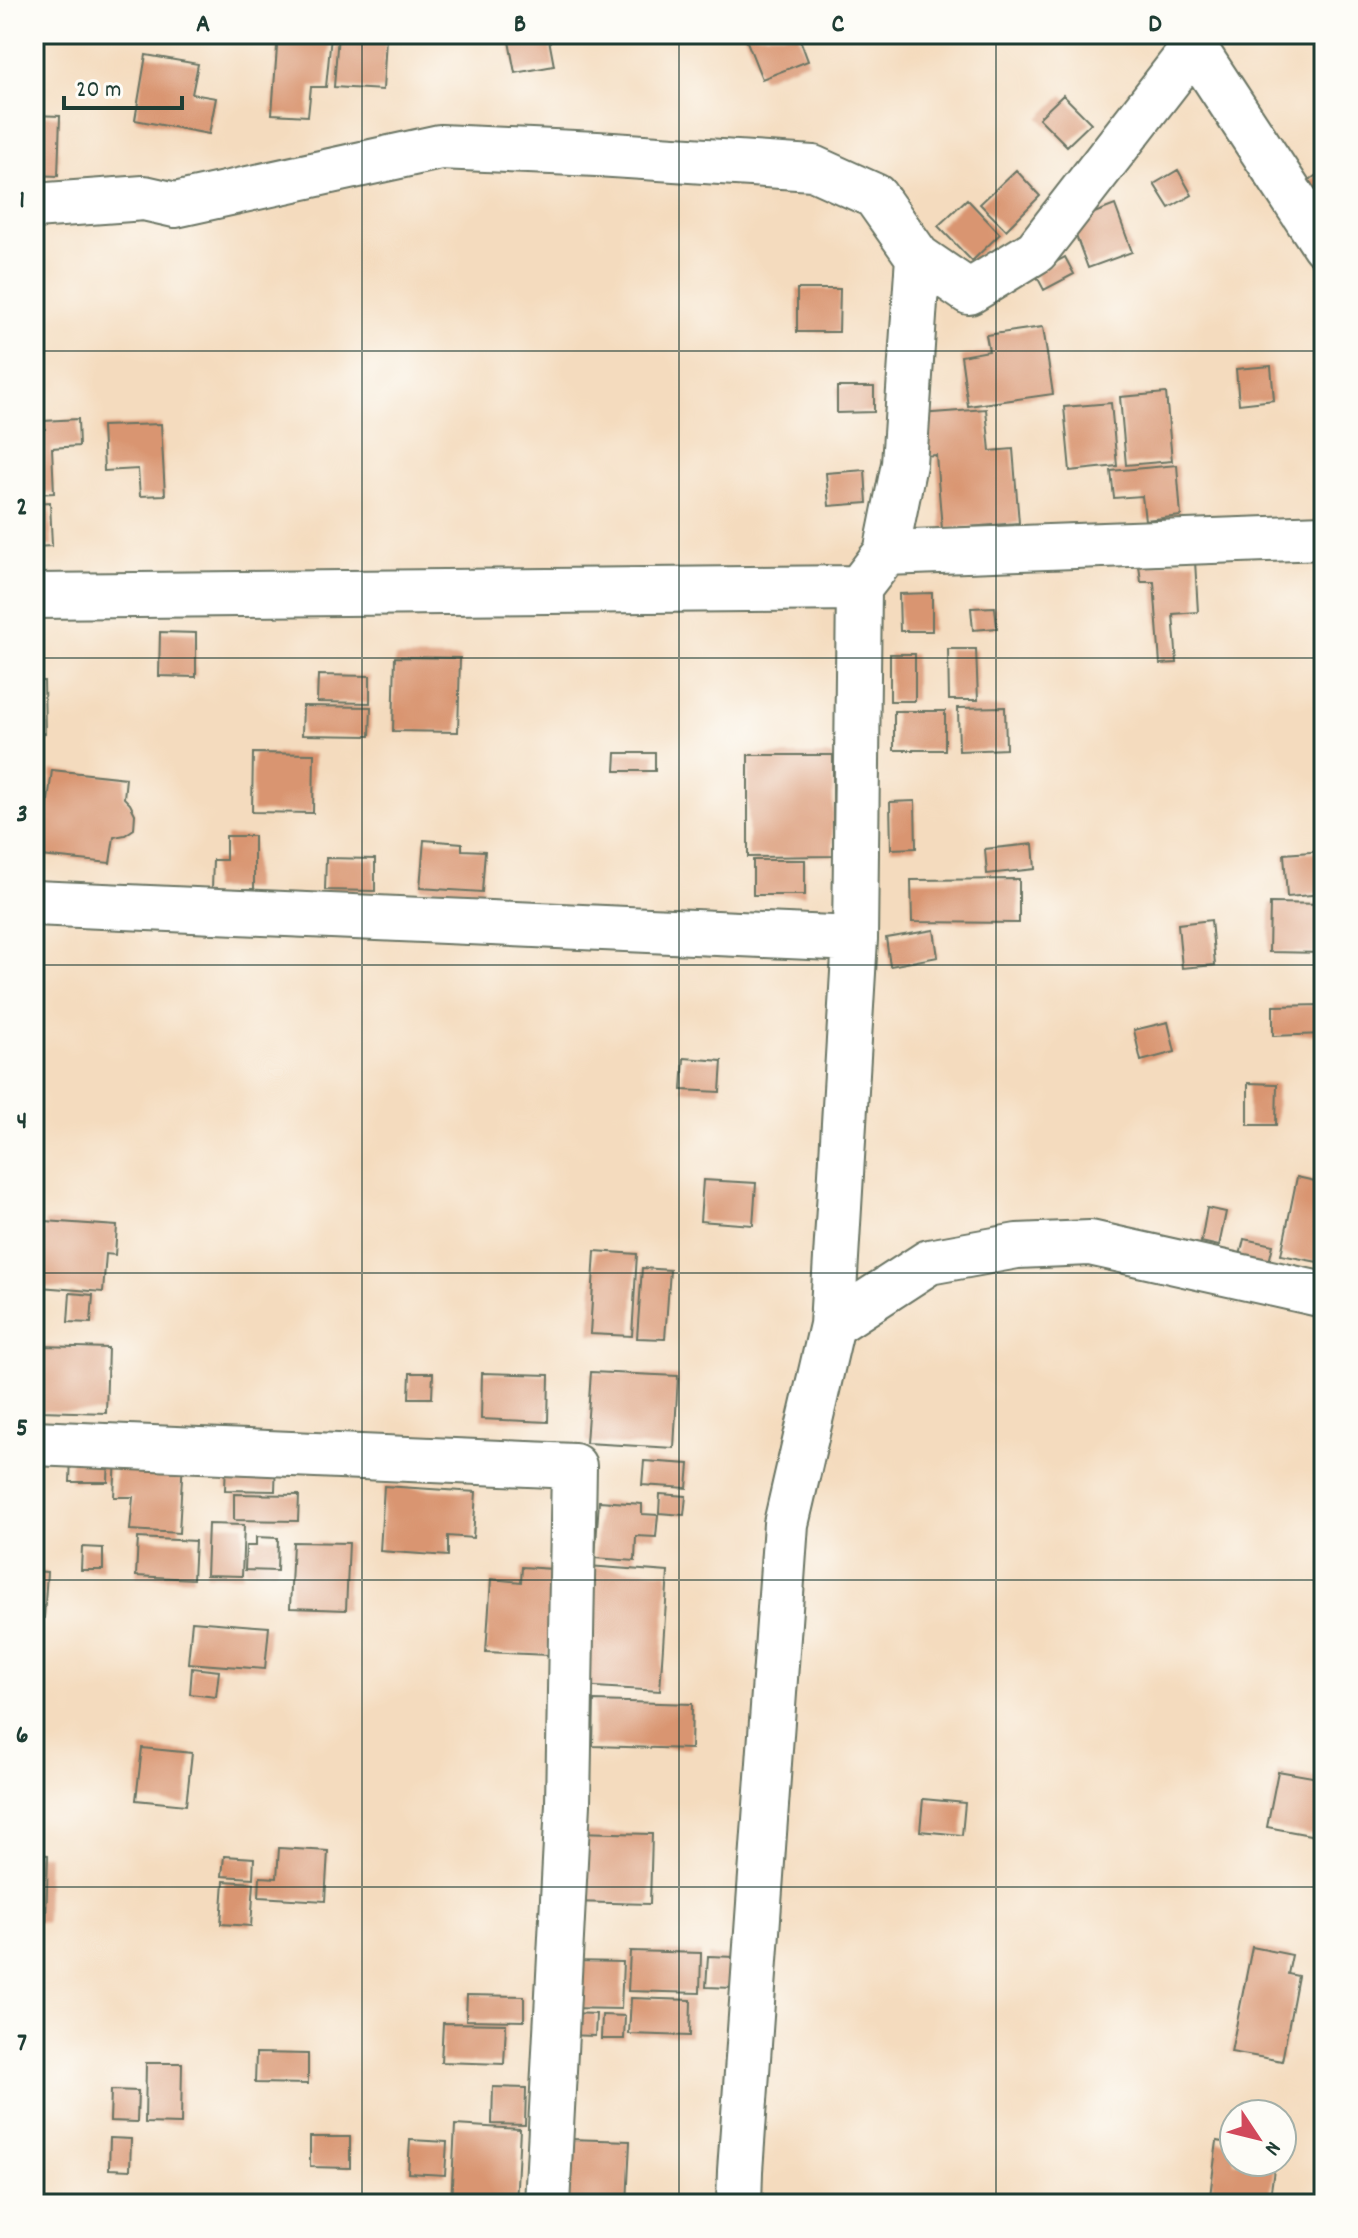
<svg xmlns="http://www.w3.org/2000/svg" width="1358" height="2238" font-family="Dekko,sans-serif">
	<style>
		.building { fill: #d99571 }
		.lines { fill: none; stroke-linecap: round; stroke-linejoin: round }
		.minor-casing { stroke: #6a7464; stroke-width: 48 }
		.minor { stroke: #fff; stroke-width: 44 }
		.grid { fill: none; stroke: #1f3d34; stroke-width: 2; stroke-opacity: 0.55 }
		.neatline { fill: none; stroke: #1f3d34; stroke-width: 3 }
		.grid-label { font-size: 26px; text-anchor: middle; font-weight: bold; fill: #1f3d34 }
	</style>
	<rect width="100%" height="100%" fill="#fdfcf7"/>
	<filter id="ink" filterUnits="userSpaceOnUse"><feTurbulence type="fractalNoise" baseFrequency=".0125" numOctaves="2"/><feDisplacementMap in="SourceGraphic" scale="16" xChannelSelector="R" yChannelSelector="G"/><feConvolveMatrix kernelMatrix="1 2 1 2 8 2 1 2 1" color-interpolation-filters="sRGB"/></filter>
	<filter id="wash" filterUnits="userSpaceOnUse"><feTurbulence type="fractalNoise" baseFrequency=".006" numOctaves="4" result="noise"/><feDisplacementMap in="SourceGraphic" scale="32" xChannelSelector="R" yChannelSelector="G"/><feGaussianBlur stdDeviation="1.8" result="paint"/><feColorMatrix in="noise" values="0 0 0 0 0 0 0 0 0 0 0 0 0 0 0 0 0 1.4 0 .05"/><feComposite in="paint" operator="in"/></filter>
	<g filter="url(#wash)">
		<rect width="100%" height="100%" fill="#f4dbbe"/>
		<g id="blocks">
			<path class="building" d="M278 34 331 36 326 87H311L308 116 272 114Z
				M338 34 386 37 383 90 334 87Z
				M518 34H548L554 66 515 73 508 36Z
				M744 34H798L808 61 762 79Z
				M146 55 198 64 192 94 216 98 209 134 135 120Z
				M1063 95 1091 123 1067 146 1039 118Z
				M34 115 60 116 58 176 34 175Z
				M1016 170 1040 196 1006 230 980 204Z
				M1178 170 1192 195 1169 208 1154 184Z
				M1324 170V210L1305 183Z
				M967 199 1000 234 972 261 938 226Z
				M1115 205 1132 252 1088 268 1071 222Z
				M1065 257 1074 274 1044 290 1035 273Z
				M797 289H840L839 332H797Z
				M1043 327 1053 394 968 406 961 356 989 351 986 335Z
				M1271 366 1274 400 1239 404 1236 369Z
				M837 387H874V412L837 413Z
				M1166 393 1172 461 1126 465 1120 397Z
				M1111 403 1117 466 1070 471 1064 407Z
				M986 409 990 451 1013 449 1019 523 942 529 936 455 923 456 920 414Z
				M78 419 79 446 52 448 54 493 34 494V429H45L44 421Z
				M161 424 165 495 140 496 138 469 104 471 102 426Z
				M1177 465 1181 516 1145 520 1142 496 1114 498 1111 471Z
				M865 470 867 503 829 506 826 473Z
				M50 502 52 546 34 547V503Z
				M1195 561 1198 612 1173 614 1177 663 1160 664 1154 582H1141L1139 565Z
				M932 593V631H900L899 594Z
				M995 607 997 628 973 630 971 608Z
				M37 615 40 663H34V616Z
				M160 632 196 633V677L159 676Z
				M948 649H976L978 700H949Z
				M890 654H915V701H890Z
				M395 657 460 658 458 732 393 731Z
				M318 675 370 676V703L317 702Z
				M34 681H44L45 734 34 735Z
				M303 706 371 707 370 736 302 735Z
				M1005 707 1006 749 959 751 958 708Z
				M894 711H945V750H894Z
				M253 753 314 754 313 813 252 812Z
				M616 753H655V771H615Z
				M748 755H833V856L748 857Z
				M52 770 126 778 124 798 130 804 135 814 134 829 125 835 114 837 110 863 41 856Z
				M915 801 916 848 891 849 890 802Z
				M226 836H254V889H212L213 860H226Z
				M424 840 462 843V850L485 851 482 892 420 888Z
				M1033 844 1035 869 987 874 985 849Z
				M1324 851V894L1287 897 1284 854Z
				M326 858 375 859V891L325 890Z
				M753 860H805V895H753Z
				M1019 879V923L912 922 911 880Z
				M1270 903 1324 904V953L1269 952Z
				M1211 920 1215 965 1182 968 1178 924Z
				M934 930 938 957 890 966 886 938Z
				M1322 1005 1323 1034 1273 1036V1006Z
				M1168 1022 1175 1052 1141 1061 1134 1030Z
				M684 1058 722 1061 720 1092 682 1090Z
				M1248 1083 1277 1084 1276 1125H1248Z
				M1297 1177 1324 1183 1323 1263 1281 1255Z
				M703 1180 756 1183 753 1225 700 1221Z
				M1207 1208 1226 1212 1219 1246 1201 1242Z
				M45 1221 117 1226 115 1255 106 1254 103 1292 40 1287Z
				M1244 1239 1273 1245 1267 1271 1238 1264Z
				M595 1251 637 1254 632 1336 590 1334Z
				M642 1268 670 1270 665 1339 637 1338Z
				M70 1293 93 1295 91 1323 68 1322Z
				M43 1346 108 1348 106 1413 41 1411Z
				M591 1372 678 1376 674 1448 586 1443Z
				M410 1373H433L432 1398H409Z
				M482 1373 549 1375 548 1422 481 1419Z
				M71 1456H109L108 1482H70Z
				M116 1456 183 1459 179 1533 130 1530 133 1497H114Z
				M226 1460H276L275 1491 225 1490Z
				M644 1461 689 1464 687 1488 642 1485Z
				M384 1486 476 1492 473 1538 448 1536V1556L380 1551Z
				M234 1494 299 1495 298 1521 234 1520Z
				M660 1494 686 1496 684 1515 659 1513Z
				M599 1501 642 1504V1514L658 1515 656 1537 636 1536 635 1561 595 1558Z
				M208 1524 244 1525 242 1576 206 1575Z
				M256 1537 278 1538 277 1571 245 1570 246 1546H256Z
				M138 1538 195 1541 193 1579 136 1576Z
				M293 1542 349 1543 346 1610 290 1608Z
				M82 1547 103 1548V1570H81Z
				M588 1566 668 1572 660 1691 580 1686Z
				M522 1567 553 1569 548 1655 486 1652 491 1579 521 1582Z
				M34 1571 47 1572 44 1618 34 1617Z
				M192 1621 269 1627 265 1669 188 1663Z
				M192 1668 219 1671 216 1697 190 1694Z
				M594 1701 692 1704 691 1749 593 1746Z
				M142 1748 192 1753 186 1805 136 1800Z
				M1278 1771 1324 1779V1820L1321 1837 1267 1827Z
				M923 1799 965 1803 962 1835 920 1831Z
				M575 1832 652 1834 650 1904 572 1902Z
				M279 1848 328 1851 325 1901 259 1897 260 1877 277 1878Z
				M34 1854 48 1855 46 1923 34 1922Z
				M224 1856 254 1858 253 1878 222 1876Z
				M224 1881 254 1883 251 1926 221 1924Z
				M1252 1947 1292 1955 1288 1974 1298 1976 1282 2061 1231 2052Z
				M630 1951 701 1953 700 1993 628 1991Z
				M708 1956 735 1957 734 1988 706 1987Z
				M571 1961 623 1962 621 2009 569 2008Z
				M467 1995 524 1996V2021L466 2020Z
				M631 1998 691 2000 690 2036 629 2034Z
				M569 2013 596 2014 595 2036 568 2035Z
				M602 2015 625 2016 624 2039H601Z
				M443 2023 506 2024 504 2064 441 2062Z
				M256 2053 308 2054V2084L255 2083Z
				M146 2063H182L181 2124 145 2123Z
				M493 2087 526 2088 525 2125 492 2124Z
				M111 2090 138 2091 137 2122 110 2121Z
				M455 2125 520 2129 516 2204H451Z
				M310 2137H350V2168L310 2167Z
				M110 2138 131 2139 130 2170 109 2169Z
				M568 2139 630 2141 627 2204H565Z
				M410 2140 447 2142 445 2175 408 2173Z
				M1217 2141 1234 2144V2162L1275 2163 1269 2204H1209Z"/>
		</g>
	</g>
	<g filter="url(#ink)">
		<use href="#blocks" fill-opacity="0" stroke="#6a7464" stroke-width="2"/>
		<g class="lines">
			<defs>
				<path id="minor" d="M1194 47 1324 245
					M34 206 144 198 175 205 440 147 597 154 813 168 875 196 918 257 904 464 886 553 859 588 855 939 832 1325 786 1524 740 2171 739 2204
					M918 257 969 292 1036 251 1194 47 1202 34
					M886 553 1324 537
					M34 596 859 588
					M34 903 855 939
					M832 1325 929 1262 1017 1246 1090 1243 1324 1295
					M34 1443 574 1466 568 1804 547 2204"/>
			</defs>
			<use href="#minor" class="minor-casing"/>
			<use href="#minor" class="minor"/>
		</g>
	</g>
	<path class="grid" d="M362 34V2204M679 34V2204M996 34V2204M34 351H1324M34 658H1324M34 965H1324M34 1273H1324M34 1580H1324M34 1887H1324"/>
	<rect width="1358" height="2238" fill="none" stroke="#fdfcf7" stroke-width="88"/>
	<g transform="translate(1258 2138) rotate(125)"><circle r="38" fill="#fdfcf7" stroke="#a4b0a9" stroke-width="2"/>
	<path d="M0-6L14 30L0 20L-14 30Z" fill="#d1495b"/>
	<text y="-12" font-size="22" font-weight="bold" text-anchor="middle" fill="#1f3d34">N</text>
	</g>
	<path d="M64 96v12h118v-12" fill="none" stroke="#1f3d34" stroke-width="4"/>
	<text x="76" y="96" font-size="24" fill="#1f3d34" stroke="#fdfcf7" stroke-width="6" paint-order="stroke">20 m</text>
	<rect x="44" y="44" width="1270" height="2150" class="neatline"/>
	<g class="grid-label">
		<text x="203" y="31">A</text>
		<text x="520" y="31">B</text>
		<text x="838" y="31">C</text>
		<text x="1155" y="31">D</text>
		<text x="22" y="207">1</text>
		<text x="22" y="514">2</text>
		<text x="22" y="821">3</text>
		<text x="22" y="1128">4</text>
		<text x="22" y="1435">5</text>
		<text x="22" y="1742">6</text>
		<text x="22" y="2050">7</text>
	</g>
</svg>
